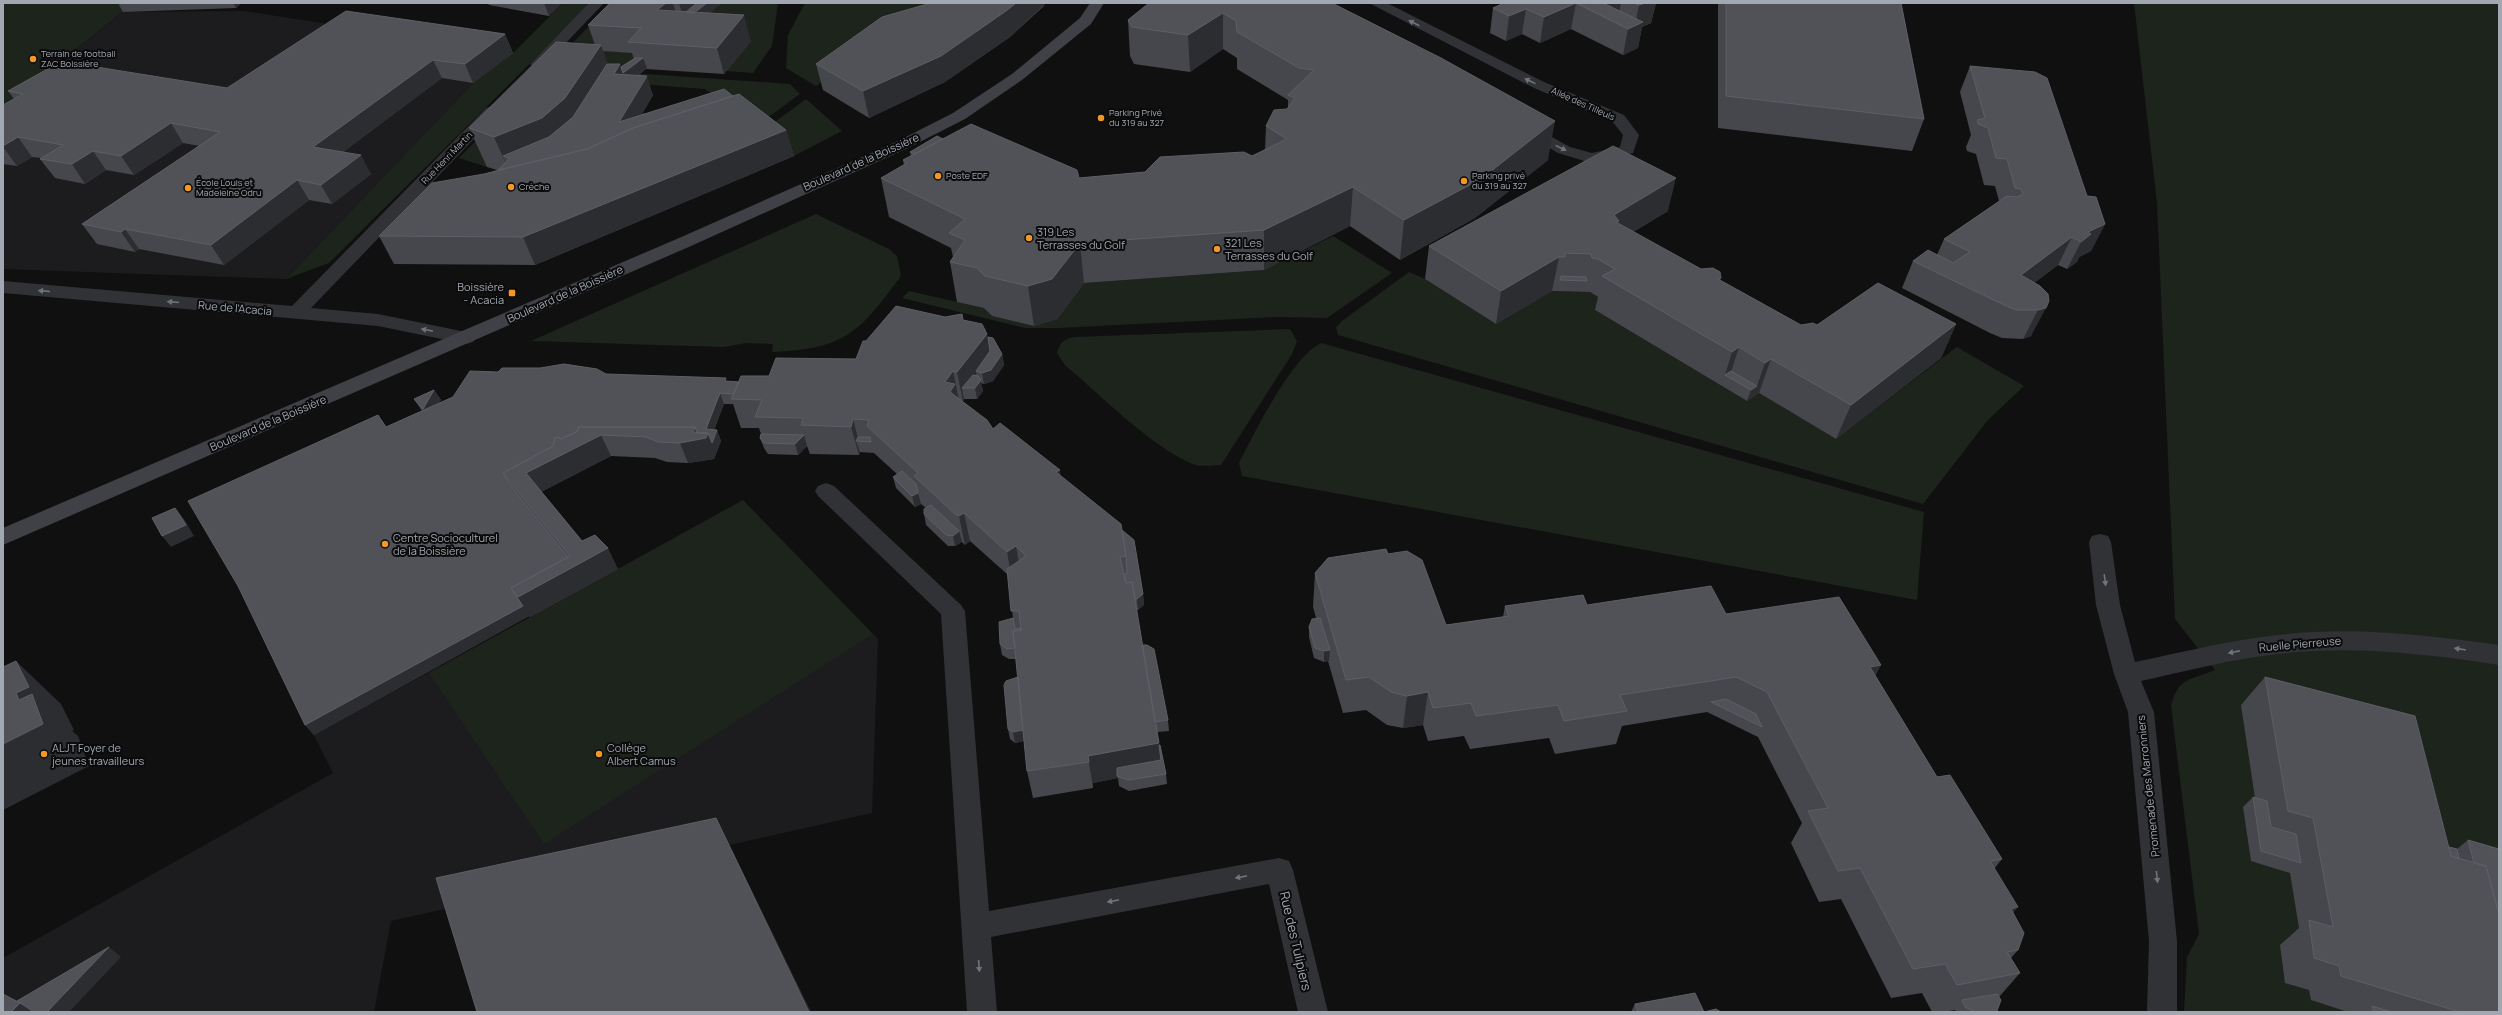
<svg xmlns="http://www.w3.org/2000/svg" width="2502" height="1015" font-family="Manrope,sans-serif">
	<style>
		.built { fill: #1c1c1e }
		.green { fill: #1c241c }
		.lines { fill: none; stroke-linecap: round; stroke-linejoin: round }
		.street { fill: #313236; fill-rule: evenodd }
		.secondary { fill: #3f4146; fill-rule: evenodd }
		.wall { fill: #46474c; fill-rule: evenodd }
		.shaded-wall { fill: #2c2d30 }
		.building { fill: #505257; stroke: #5c5f65 }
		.oneway { fill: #6f737a }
		.poi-dot { fill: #f39826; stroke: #0b0b0c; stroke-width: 1.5 }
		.labels { text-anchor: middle; stroke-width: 4; stroke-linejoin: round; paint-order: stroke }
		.far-poi-label { font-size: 9px; fill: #a1a8b2; stroke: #0b0b0c; text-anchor: start }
		.far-street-label { font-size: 9px; fill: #a1a8b2; stroke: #0b0b0c }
		.street-label { font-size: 11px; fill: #a1a8b2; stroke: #0b0b0c }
		.poi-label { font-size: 11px; fill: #a1a8b2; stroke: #0b0b0c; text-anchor: start }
		.near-street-label { font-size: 13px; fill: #a1a8b2; stroke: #0b0b0c }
	</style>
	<rect width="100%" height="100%" fill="#101011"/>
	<path class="built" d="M244 11 513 53 473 83 286 279 3 269V107L123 12Z
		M739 503 878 639 872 813 391 921 374 1012H3V958L333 773 314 735Z"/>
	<path class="green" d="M3 3H134L3 107Z
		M563 3H591L329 263 286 279 473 83 513 53Z
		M612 3 598 50 650 54 632 73 790 84 800 94 755 127 705 89 570 79 487 167 459 158Z
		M711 3H778L772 46 753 73 726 71 679 24Z
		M805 3 961 4 882 39 816 86 786 68 788 35Z
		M2134 3H2499V1012H2184L2187 957 2199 934 2171 706C2178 677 2191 680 2215 670L2175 619 2157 203Z
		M806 99 842 131 794 156 768 127Z
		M816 214 889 249 897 256 901 276C859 333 845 349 772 352L773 344 746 343 724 347 531 341Z
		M1333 236 1392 273 1327 318 1275 317 1059 328H1025L902 298 909 291 984 308 992 316 1034 326 1084 283 1264 270Z
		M1409 272 1425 279 1496 324 1552 291 1590 292 1607 303 1595 310 1747 401 1759 393 1836 439 1957 347 2024 386 1988 420 1923 504 1338 335 1336 327 1342 321Z
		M1290 329 1297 341 1292 354 1221 465C1213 465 1203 467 1196 465 1157 452 1098 393 1065 365L1057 353C1060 342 1064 339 1075 337Z
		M1321 343 1924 512 1917 600 1242 476 1239 463C1255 432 1291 358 1321 343Z
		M743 500 873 634 544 844 429 673Z"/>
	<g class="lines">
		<path class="street" d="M589 3H604L543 67H533L530 64 533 61Z
			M1369 3H1387L1544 82 1624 115 1639 135 1633 153 1591 163 1558 153 1516 128 1524 123 1530 125 1570 147 1592 153 1620 147 1623 135 1612 121 1534 88Z
			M492 106 498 108 500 111 498 114 311 308 378 314 466 332 473 334 476 338 473 342 466 344 378 326 3 293V281L292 306 486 108Z
			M826 483 834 486 961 605 965 611 989 911 1279 858 1289 861 1293 870 1328 1012H1298L1269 884 991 937 997 1012H967L941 614 818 496 815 491 818 486Z
			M2100 534 2108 536 2111 542 2120 605 2135 662C2183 652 2230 640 2278 635 2352 626 2426 635 2499 645V665C2426 654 2352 645 2278 654 2232 659 2186 671 2141 681L2154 712 2177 941V1012H2147L2149 941 2128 712 2114 674 2096 605 2089 542 2092 536Z"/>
		<path class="secondary" d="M1090 3H1104L1091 24 1022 80 965 119 908 148 691 246 3 545V528L679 238 896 142 953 113 1012 74 1080 18Z"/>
	</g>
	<path class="wall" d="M118 3H241L236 8 123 12Z
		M488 3H562L549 16 489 5Z
		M610 3H722L709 13 751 41 724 74 646 69 637 76 653 95 642 114 733 96 786 130 794 156 535 265 394 264 379 236 484 174 497 170 487 167 469 128 595 45 588 25ZM603 51 632 53 634 59 621 67 607 64Z
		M1147 3H1332L1548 160 1475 218 1400 260 1350 226 1264 270 1084 283 1057 319 1034 326 992 316 984 308 957 302 950 262 953 257 951 248 889 217 881 178 904 165 903 160 911 156 910 152 943 139 1079 178 1145 172 1252 156 1265 150 1266 126 1287 109 1288 108V100L1237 69V58L1223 49 1190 72 1134 64 1130 56 1128 20 1147 5Z
		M1504 3H1656L1651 23 1642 27 1638 48 1623 55 1571 29 1540 43 1522 34 1506 41 1490 33 1493 8Z
		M1718 3H1901L1924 119 1912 151 1718 128Z
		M1045 5 1010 37 945 82 869 118 823 90 816 64Z
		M505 34 513 53 473 83 442 78 343 152 371 174 332 204 309 200 224 265 139 249 135 252 97 244 82 224 200 146 183 143 134 175 106 170 85 184 55 178 40 159 41 158 32 157 17 166 3 164V105L14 99 8 91 227 88Z
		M1970 66 2087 196 2105 224 2091 251 2079 257 2077 262 2067 269 2058 265 2034 283 2048 294 2031 336 2023 339 2002 338 1990 333 1902 288 1913 261 1937 255 1944 239 1999 201 1995 186 1984 185 1976 154 1967 151 1966 147 1971 135 1960 92Z
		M1668 211 1633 232 1701 269 1721 278 1720 280 1801 325H1817L1956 324 1941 358 1836 439 1759 393 1747 401 1595 310 1598 297 1590 292 1552 291 1496 324 1425 279 1429 246Z
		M945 317 963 320 988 337 1002 354 1004 365 993 381 984 384 981 383 983 391 977 399H964L963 401 961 400 993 429 1060 470V476L1122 530 1143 594 1144 605 1138 610H1136L1142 645 1168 720 1169 731 1157 732 1159 745 1166 774 1167 784 1129 791 1119 786 1118 778 1093 783V788L1033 798 1027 771 1024 741 1015 743 1010 739 1008 729 1018 677 1016 659H1009L1002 655 1000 644 1013 618 1008 575 970 541 965 545 962 542 955 546H948L926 525 924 514 926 508 921 504 915 507 896 488 893 477 897 474 875 454 874 453 860 452 859 455 810 454 807 446 798 455 768 454 764 448 760 438 761 434 759 428H741L733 404H724L714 430H717L721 441 714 459 688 463 667 462 655 458 611 456 541 492 582 541 618 569 530 617 529 616 314 735 305 725 386 427 422 411 414 399 434 390 441 400 439 403 606 374 739 382 856 359 866 341Z
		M1388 554 1446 625 1503 617 1505 606 1587 605 1726 614 1881 665 1875 676 1937 777 2002 859 1994 869 2013 912 2018 950 2011 958 2020 973 1999 997 1997 1011 1996 1012H1956L1955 1010 1944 1012H1932L1922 993 1891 998 1841 899 1819 902 1791 843 1802 823 1758 737 1707 712 1622 726 1616 744 1555 754 1549 738 1470 749 1464 736 1428 741 1423 725 1403 728 1387 725 1366 710 1343 713 1328 661 1324 662 1314 658 1309 637V627L1316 618 1313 607 1315 573Z
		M2265 677 2449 847 2457 849 2468 840 2499 849V1012H2348L2311 1000 2309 990 2285 983 2280 945 2299 928 2290 873 2251 861 2243 807 2253 797 2255 798 2241 705Z
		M1635 1004 1704 1012H1631Z"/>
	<path class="shaded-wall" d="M233 3H241L236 8Z
		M544 3H562L549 16Z
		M666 3H673L679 23 684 20 679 3H722L694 25 677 37 673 27 663 26 657 10Z
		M1016 3H1046L1010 37 945 82 869 118 863 91Z
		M1576 3 1571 29 1540 43 1544 17Z
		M1608 3H1621L1617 23 1605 4Z
		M1645 3H1656L1651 23 1642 27 1638 48 1623 55 1628 29 1635 26 1639 5Z
		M1526 9 1522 34 1506 41 1509 16Z
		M1223 13V49L1190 72 1188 35Z
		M744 15 751 41 724 74 717 48Z
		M505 34 513 53 473 83 465 64Z
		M601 45 614 82 517 173 510 158 503 156 511 175 494 137Z
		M643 58 647 68 626 83 614 74 620 64 623 73Z
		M433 60 442 78 324 166 313 147Z
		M647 76 653 95 628 139 619 122Z
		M1555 121 1548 160 1475 218 1400 260 1404 220Z
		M171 123 183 143 134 175 121 156Z
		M786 130 794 156 535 265 523 237Z
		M18 137 32 157 17 166 3 147V146Z
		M93 151 106 170 85 184 72 164Z
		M361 155 371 174 332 204 321 185Z
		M1676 178 1668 211 1614 243V215Z
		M297 180 309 200 224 265 211 245Z
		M1353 187 1350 226 1264 270V230Z
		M2105 224 2091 251 2079 257 2077 262 2067 269 2081 242 2088 232Z
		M125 229 139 249 135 252 121 232Z
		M2072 237 2058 265 2007 303 2021 275Z
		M1080 243 1084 283 1057 319 1034 326 1028 286Z
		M1559 257 1552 291 1496 324 1501 291Z
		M2046 308 2031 336 2023 339 2038 310Z
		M1956 324 1941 358 1836 439 1851 405Z
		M987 334 992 362 1002 354 1004 365 993 381 984 384 982 373 976 371 977 381 962 388 964 399 963 401 957 372Z
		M1739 347 1729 378 1725 375 1732 352Z
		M1771 359 1759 393 1747 401 1751 390 1757 386 1765 363Z
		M953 371 959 400 961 413 945 382Z
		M981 380 983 391 977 399 975 388Z
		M434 390 441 400 429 420 423 409Z
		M720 393 724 404 710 439 717 430 721 441 714 459 688 463 680 443 693 432 695 427 706 429Z
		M853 419 859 442 856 441 860 452 859 455 851 427Z
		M601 435 611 456 537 494 510 481Z
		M804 435 807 446 798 455 795 444Z
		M1060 470 1063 493 1056 472Z
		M918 493 921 504 915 507 912 496Z
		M175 508 184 519 194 536 171 547 162 536Z
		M964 513 970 541 965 545 959 516Z
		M959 531 962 542 955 546 953 536Z
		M1016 546 1021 575 1010 569 1007 552Z
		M608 548 618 569 530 617 529 616 314 735 305 725 523 606 518 597Z
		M1143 594 1144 605 1138 610 1137 599Z
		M1330 650 1329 661 1324 662V651Z
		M16 661 61 704 74 730 72 731 78 736 89 766 3 810V744L19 700 16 693Z
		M1881 665 1863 698 1870 667Z
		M1428 692 1423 725 1403 728 1407 696Z
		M1025 729 1027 740 1015 743 1013 732Z
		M1159 743 1161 770 1117 776 1118 778 1093 783V788L1088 756Z
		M716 818 732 850 811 1012H809Z
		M2018 907 1993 937 2011 909Z
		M109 947 121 957 69 1012H47Z
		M20 1003 34 1012H11Z"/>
	<path class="building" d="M610 3H666L657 10 744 15 717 48 628 42 641 28 588 25Z
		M697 3H707L694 13 686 12Z
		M931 3H1016L1006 11 941 56 863 91 816 64 882 17Z
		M1149 3H1332L1441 58 1555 121 1481 179 1404 220 1353 187 1264 230 1080 243 1052 279 1028 286 985 276 977 268 950 262 965 240 949 233 965 219 881 178 907 163 903 160 971 124 1077 170 1079 178 1145 172 1160 157 1244 152 1252 156 1287 139 1266 126 1274 110 1287 109 1295 98 1288 95 1314 70 1299 68 1237 32 1236 21 1223 13 1188 35 1132 27 1128 20Z
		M1504 3H1608L1605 4 1643 22 1628 29 1576 3 1544 17 1526 9 1509 16 1493 8Z
		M1634 3H1645L1639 5Z
		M1726 3H1901L1924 119 1726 96Z
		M346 11 505 34 465 64 433 60 313 147 361 155 321 185 297 180 211 245 125 229 121 232 82 224 220 132 171 123 121 156 93 151 72 164 40 159 63 145 18 137 3 146V105L23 94 8 91 51 67 68 70 78 64 227 88Z
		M556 42 601 45 565 98 542 118 494 137 469 128Z
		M635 58H643L623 73 621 67Z
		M607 64H620L614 74 647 76 619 122 724 89 733 96 633 128 587 149 498 170 510 158 503 156 549 137 573 117Z
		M1970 66 2035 72 2047 78 2087 196 2096 197 2105 224 2088 232 2091 234 2081 242 2072 237 2021 275 2040 286 2048 294 2049 301 2046 308 2038 310H2016L2004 305 1913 261 1928 250 1953 263 1970 252 1944 239 2007 196 2017 197 2023 194 2021 189 2015 188 2007 159 1996 158 1988 128 1978 124 1977 120 1985 118Z
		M739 94 786 130 523 237 379 236 432 183 484 174 587 149 633 128Z
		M937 136 943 139 915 154 910 152Z
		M1613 146 1676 178 1614 215 1619 221 1616 222 1701 269 1713 268 1720 272 1721 278 1718 279 1801 325 1813 323 1817 325 1878 283 1956 324 1851 405 1771 359 1765 363 1739 347 1732 352 1602 276 1615 269 1598 259 1592 258 1591 254 1565 253V257H1559L1501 291 1429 246Z
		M1561 276 1586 277 1587 281 1560 280Z
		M896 306 945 317 962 314 963 320 982 324 987 334 957 372 953 371 945 382 955 384 950 392 987 420 993 429 1000 423 1060 470 1056 472 1121 524 1126 556 1120 557 1126 583 1132 582 1159 743 1088 756 1089 762 1027 771 1013 631 1021 630 1019 611H1011L1007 569 1026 556 1016 546 1007 552 964 513 959 516 955 514 914 476 918 473 867 426 869 420 853 419 851 427 801 425 803 418 755 417 762 400 731 399 741 376H769L776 358 856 359 863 341H866Z
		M988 337 993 338 1002 354 991 370 982 373 976 371 990 351Z
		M564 364 597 369 606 374 726 378 725 381 739 382 734 394 720 393 706 429 717 430 712 443 708 433H697L695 427H578V431L561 439 558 437 555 438 553 446 503 473 508 482 568 557 511 588 517 598 523 606 305 725 238 586 188 501 378 415 386 427 453 397 470 371 498 372 502 368H540Z
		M1731 371 1757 386 1751 390 1725 375Z
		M973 375 978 376 981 380 975 388H962Z
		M434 390 423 409 414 399Z
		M578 427H695L693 432 708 433 706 438 680 443 658 442 646 437 601 435 526 473 582 541 595 535 608 548 518 597 511 588 570 556 503 473 553 446 555 438 558 437 561 439 578 431Z
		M761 434 804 435 795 444 764 443 760 438Z
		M858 437H870L871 442 856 441Z
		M902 471 916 484 918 493 912 496 893 477Z
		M931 505 959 531 953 536 946 535 924 514V509Z
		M175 508 186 525 162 536 152 518Z
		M1122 530 1134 540 1143 594 1137 599H1135L1132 582 1126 583 1124 574H1127L1126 556Z
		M1386 549 1388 554 1407 551 1422 560 1446 625 1509 616 1505 606 1583 595 1587 605 1711 586 1726 614 1839 597 1881 665 1870 667 1937 777 1950 775 2002 859 1990 861 2018 907 2011 909 2024 933 2018 950 2007 952 2020 973 1957 985 1945 964 1913 969 1860 868 1838 871 1808 811 1828 808 1767 692 1736 677 1620 695 1627 711 1564 721 1558 705 1476 716 1471 703 1433 708 1428 692 1407 696 1391 692 1369 677 1346 680 1315 573 1328 558Z
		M1013 618 1015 629 1021 628V630L1013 631 1015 648 1007 649 1000 644 999 622Z
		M1320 618 1330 650 1324 651 1315 648 1309 627 1312 619Z
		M1142 645H1147L1154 649 1168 720 1155 722Z
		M16 661 29 687 16 693 19 700 32 694 43 724 3 744V667Z
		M1018 677 1023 730 1013 732 1008 729 1004 685 1006 681Z
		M2265 677 2415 716 2451 856 2486 866 2499 914V1012H2460L2341 976 2339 966 2314 958 2309 920 2333 927 2313 818 2288 811Z
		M1726 699 1756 714 1762 727 1711 702Z
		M1159 745H1160L1166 774 1128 780 1117 776V768L1161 760Z
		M2253 797 2267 801 2271 827 2296 834 2301 863 2261 851Z
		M716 818 809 1012H477L436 878Z
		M2468 840 2499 849V914L2486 866 2474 863Z
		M2449 847 2457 849 2459 859 2451 856Z
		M109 947 47 1012H34L17 1001Z
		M1695 993 1704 1012H1638L1635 1004Z
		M3 994 20 1003 11 1012H3Z
		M1997 994 2001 1000 1997 1011 1992 1012H1975L1965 1007 1962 1000Z
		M2372 1006 2392 1012H2374Z
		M1716 1009 1721 1012H1704Z"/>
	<defs><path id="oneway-solid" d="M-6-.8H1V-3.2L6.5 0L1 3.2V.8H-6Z"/></defs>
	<g class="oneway">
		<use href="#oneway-solid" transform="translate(1414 23) rotate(-153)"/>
		<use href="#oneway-solid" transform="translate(1530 81) rotate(-154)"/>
		<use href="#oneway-solid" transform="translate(1561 148) rotate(26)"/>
		<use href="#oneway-solid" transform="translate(44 291) rotate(-175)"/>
		<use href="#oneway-solid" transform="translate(173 302) rotate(-175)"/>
		<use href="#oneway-solid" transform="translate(427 330) rotate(-169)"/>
		<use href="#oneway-solid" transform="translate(2105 580) rotate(82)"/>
		<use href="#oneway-solid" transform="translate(2460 649) rotate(-171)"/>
		<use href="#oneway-solid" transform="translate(2234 652) rotate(169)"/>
		<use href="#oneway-solid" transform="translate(1241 877) rotate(169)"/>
		<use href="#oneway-solid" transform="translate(2157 877) rotate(84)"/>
		<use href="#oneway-solid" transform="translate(1113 901) rotate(169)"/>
		<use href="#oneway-solid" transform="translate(979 966) rotate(86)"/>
	</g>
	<g class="poi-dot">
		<circle cx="33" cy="59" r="4"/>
		<circle cx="1101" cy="118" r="4"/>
		<circle cx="938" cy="176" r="4"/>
		<circle cx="1464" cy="181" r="4"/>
		<circle cx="511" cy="187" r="4"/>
		<circle cx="188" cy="188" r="4"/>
		<circle cx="1029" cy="238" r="4"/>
		<circle cx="1217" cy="249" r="4"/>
		<rect x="508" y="289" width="8" height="8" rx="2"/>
		<circle cx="385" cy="544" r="4"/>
		<circle cx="44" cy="754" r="4"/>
		<circle cx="599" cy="754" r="4"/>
	</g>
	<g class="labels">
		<g class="far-poi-label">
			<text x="41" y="57">Terrain de football<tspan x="41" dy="10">ZAC Boissière</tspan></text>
			<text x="1109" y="116">Parking Privé<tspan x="1109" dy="10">du 319 au 327</tspan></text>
			<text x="946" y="179">Poste EDF</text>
			<text x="1472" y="179">Parking privé<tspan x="1472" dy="10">du 319 au 327</tspan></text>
			<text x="196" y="186">École Louis et<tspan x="196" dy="10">Madeleine Odru</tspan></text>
			<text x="519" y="190">Crèche</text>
		</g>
		<g class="far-street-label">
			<text transform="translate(1583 104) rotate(24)" y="3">Allée des Tilleuls</text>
			<text transform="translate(447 158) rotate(-46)" y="3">Rue Henri Martin</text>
		</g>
		<g class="street-label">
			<text transform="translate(861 162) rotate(-24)" y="4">Boulevard de la Boissière</text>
			<text transform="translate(565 294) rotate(-24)" y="4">Boulevard de la Boissière</text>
			<text transform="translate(235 308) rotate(5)" y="4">Rue de l'Acacia</text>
			<text transform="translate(268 423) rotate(-23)" y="4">Boulevard de la Boissière</text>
			<text transform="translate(2300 644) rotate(-5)" y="4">Ruelle Pierreuse</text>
			<text transform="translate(2148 786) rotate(-96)" y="4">Promenade des Marronniers</text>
		</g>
		<g class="poi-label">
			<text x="1037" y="236">319 Les<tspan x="1037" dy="13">Terrasses du Golf</tspan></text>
			<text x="1225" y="247">321 Les<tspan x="1225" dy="13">Terrasses du Golf</tspan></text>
			<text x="504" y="291" text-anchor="end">Boissière<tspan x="504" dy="13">- Acacia</tspan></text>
			<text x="393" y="542">Centre Socioculturel<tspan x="393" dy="13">de la Boissière</tspan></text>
			<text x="52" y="752">ALJT Foyer de<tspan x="52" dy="13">jeunes travailleurs</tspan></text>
			<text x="607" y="752">Collège<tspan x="607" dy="13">Albert Camus</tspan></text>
		</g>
		<g class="near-street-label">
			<text transform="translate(1296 941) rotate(77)" y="5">Rue des Tulipiers</text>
		</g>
	</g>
	<rect width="2502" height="1015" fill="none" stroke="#a1a8b2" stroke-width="8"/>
</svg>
